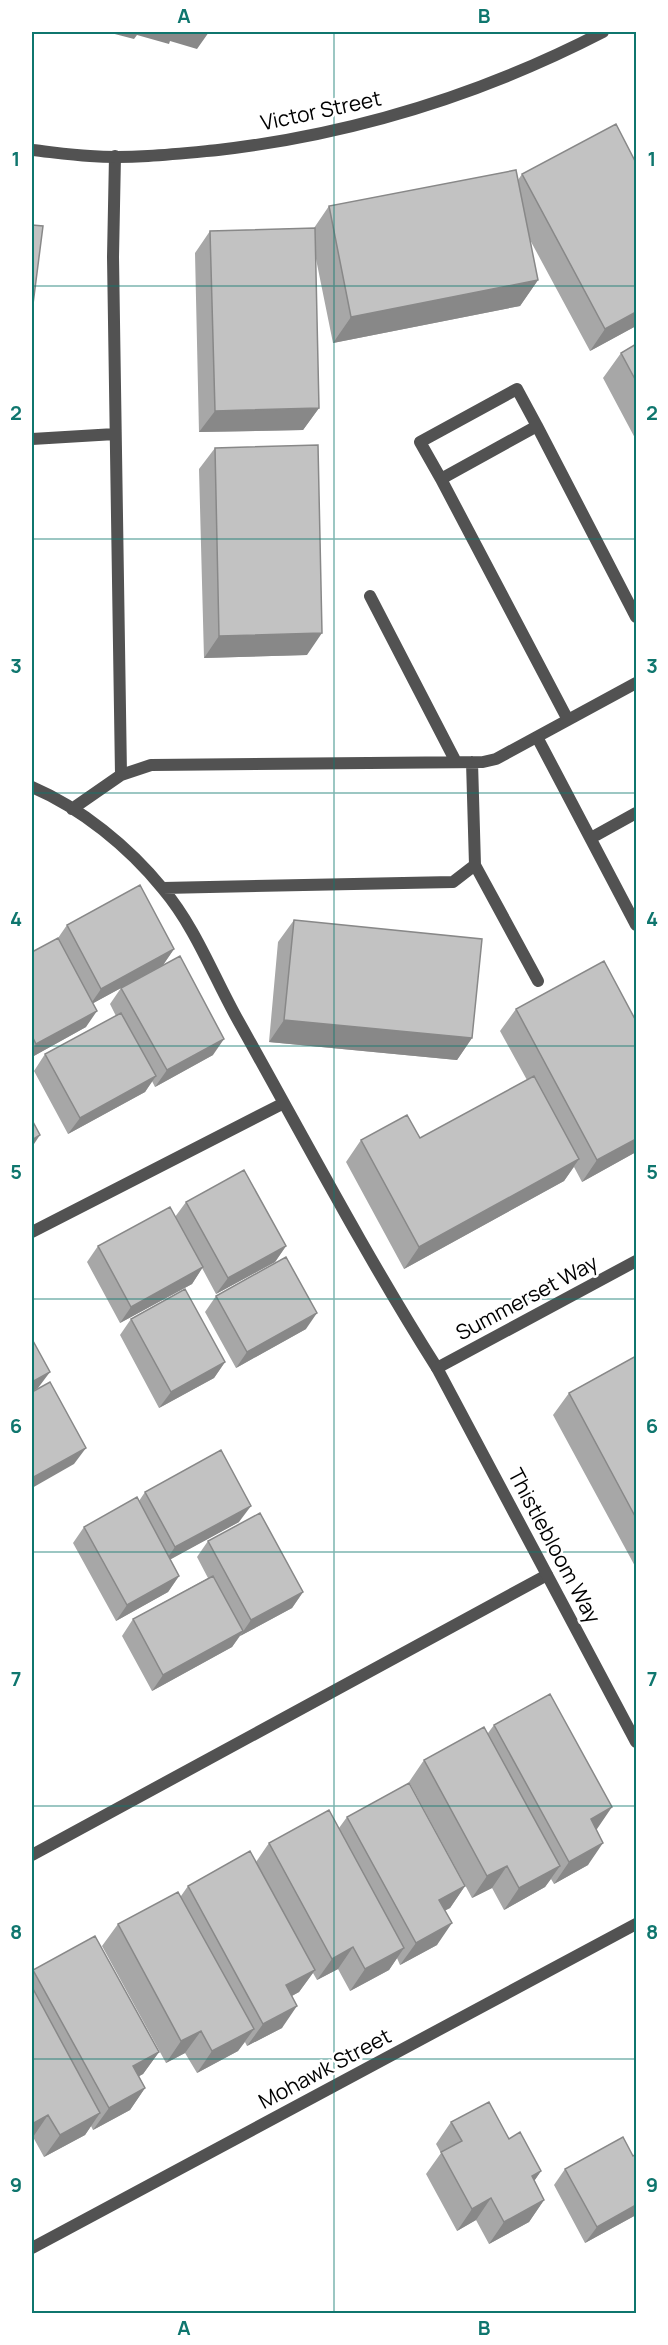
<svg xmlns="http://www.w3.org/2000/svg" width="668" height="2345" font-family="Manrope,sans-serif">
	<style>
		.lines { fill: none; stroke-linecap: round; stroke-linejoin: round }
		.service { stroke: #525252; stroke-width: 12 }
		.minor { stroke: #525252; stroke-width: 12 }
		.tertiary { stroke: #525252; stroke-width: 12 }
		.wall { fill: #a7a7a7 }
		.shaded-wall { fill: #888 }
		.building { fill: #c2c2c2; stroke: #888; stroke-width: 1.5 }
		.grid { fill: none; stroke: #0f766e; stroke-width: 1.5; stroke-opacity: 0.55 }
		.labels { text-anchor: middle; stroke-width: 5; stroke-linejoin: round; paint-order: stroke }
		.street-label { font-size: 21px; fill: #000; stroke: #fff }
		.neatline { fill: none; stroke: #0f766e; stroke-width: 2 }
		.grid-label { font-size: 20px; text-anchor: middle; font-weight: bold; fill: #0f766e }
	</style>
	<rect width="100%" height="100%" fill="#fff"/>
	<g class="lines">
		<path class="service" d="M115 156 113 257 121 775
			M32 439 115 434
			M441 479 420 442 517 389 537 426
			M370 596 456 762
			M568 720 441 479 537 426 636 617
			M537 737 636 925
			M32 787C81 808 129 847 163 889 196 928 214 978 239 1022 304 1138 366 1256 437 1368
			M72 809 121 775 151 765 483 762 496 759 636 683
			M591 838 636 813
			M475 865 538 981
			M163 888 453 882 475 865 472 762
			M32 1232 284 1103
			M32 1855 547 1575"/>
		<path class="minor" d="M636 1261 437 1368 636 1742
			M32 2248 636 1924"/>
		<path class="tertiary" d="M32 150C51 152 71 155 90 156 132 159 176 154 218 150 355 134 481 95 603 32"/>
	</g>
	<path class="wall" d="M522 174 636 326 590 351 529 238 538 280 520 306 333 343 315 254 319 408 303 430 199 432 195 253 210 231 314 228 329 206 518 180Z
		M636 344V440L603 378 621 353Z
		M215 448 307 655 204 658 199 469Z
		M294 920 472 1038 457 1060 269 1042 278 942Z
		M67 925 174 949 163 965 213 1055 155 1087 152 1081 145 1092 68 1134 34 1071 45 1054 116 1016 110 1004 121 988 93 1003 86 1027 32 1057V952L58 938Z
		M516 1009 636 1152 582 1182 574 1167 564 1181 404 1269 346 1162 361 1140 420 1138 527 1080 500 1031Z
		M186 1202 286 1246 275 1262 216 1294 202 1268 192 1284 120 1323 87 1262 98 1246 175 1217Z
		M216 1296 306 1329 236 1368 205 1312Z
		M131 1319 225 1362 214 1378 159 1408 120 1335Z
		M636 1356V1568L553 1415 569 1393Z
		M145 1492 239 1522 170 1559 179 1576 168 1592 116 1621 73 1543 84 1527 139 1501Z
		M208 1541 303 1592 292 1608 240 1636 232 1647 152 1691 122 1636 133 1619 208 1578 197 1557Z
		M494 1725 596 1830 588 1865 554 1884 551 1879 545 1887 504 1910 492 1888 472 1898 409 1782 424 1760 488 1733Z
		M347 1817 465 1886 450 1908 445 1910 437 1945 400 1965 397 1958 389 1970 350 1991 338 1969 317 1980 313 1973 299 1992 292 1996 282 2028 247 2046 245 2042 238 2051 197 2073 185 2053 166 2063 102 1946 118 1924 181 1896 188 1886 256 1862 269 1843 339 1828Z
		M33 1970 159 2052 143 2074 139 2076 145 2088 130 2110 93 2130 91 2126 85 2135 44 2157 33 2137 32 2138V1972Z
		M451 2122 509 2139 541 2171 534 2181 544 2200 529 2222 489 2244 476 2220 457 2231 426 2174 441 2153 436 2144Z
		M633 2156 636 2215 585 2243 554 2185 565 2169Z"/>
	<path class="shaded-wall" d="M107 32H209L197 49 170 41 169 44 137 35 134 39Z
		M538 280 520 306 333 343 351 317Z
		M636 312V326L590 351 605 329Z
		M319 408 303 430 199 432 215 411Z
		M322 633 307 655 204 658 219 636Z
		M174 949 163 965 90 1005 101 989Z
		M97 1011 86 1027 32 1057V1051L36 1044Z
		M284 1020 472 1038 457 1060 269 1042Z
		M224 1039 213 1055 155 1087 167 1070Z
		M156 1076 145 1092 68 1134 80 1118Z
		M40 1135 32 1147V1140Z
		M636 1139V1152L582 1182 597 1160Z
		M579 1159 564 1181 404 1269 419 1247Z
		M286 1246 275 1262 216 1294 228 1278Z
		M203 1267 192 1284 120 1323 131 1307Z
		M317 1313 306 1329 236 1368 247 1352Z
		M225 1362 214 1378 159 1408 171 1392Z
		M50 1372 38 1388 32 1392V1382Z
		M86 1448 74 1464 32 1488V1478Z
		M251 1506 239 1522 164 1563 175 1547Z
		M179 1576 168 1592 116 1621 127 1605Z
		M303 1592 292 1608 240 1636 251 1620Z
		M243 1631 232 1647 152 1691 163 1675Z
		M612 1807 597 1829 576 1841 591 1819Z
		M603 1843 588 1865 554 1884 569 1862Z
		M507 1866 492 1888 472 1898 487 1876Z
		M560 1866 545 1887 504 1910 519 1888Z
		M465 1886 450 1908 424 1922 439 1900Z
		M452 1923 437 1945 400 1965 416 1943Z
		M353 1947 338 1969 317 1980 332 1959Z
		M404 1948 389 1970 350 1991 365 1969Z
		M315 1970 299 1992 271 2007 286 1985Z
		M297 2006 282 2028 247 2046 263 2024Z
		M254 2029 238 2051 197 2073 212 2051Z
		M201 2031 185 2053 166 2063 181 2041Z
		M159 2052 143 2074 118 2088 133 2066Z
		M145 2088 130 2110 93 2130 109 2108Z
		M100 2113 85 2135 44 2157 60 2135Z
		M48 2115 33 2137 32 2138V2124Z
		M541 2171 526 2193 532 2176Z
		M491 2198 476 2220 457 2231 472 2209Z
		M544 2200 529 2222 489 2244 504 2222Z
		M636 2205V2215L585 2243 597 2227Z"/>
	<path class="building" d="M616 124 636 163V312L605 329 522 174Z
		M516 170 538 280 351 317 329 206Z
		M32 225 43 226 32 312Z
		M315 228 319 408 215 411 210 231Z
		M636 344V381L621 353Z
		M318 445 322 633 219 636 215 448Z
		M140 885 174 949 101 989 67 925Z
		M294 920 482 939 472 1038 284 1020Z
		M58 938 97 1011 36 1044 32 1036V952Z
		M180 956 224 1039 167 1070 121 988Z
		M604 961 636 1021V1139L597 1160 516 1009Z
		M121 1013 156 1076 80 1118 45 1054Z
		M534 1076 579 1159 419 1247 361 1140 407 1115 420 1138Z
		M32 1120 40 1135 32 1140Z
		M244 1170 286 1246 228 1278 186 1202Z
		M170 1207 203 1267 131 1307 98 1246Z
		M286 1257 317 1313 247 1352 216 1296Z
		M185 1289 225 1362 171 1392 131 1319Z
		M32 1339 50 1372 32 1382Z
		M636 1356V1518L569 1393Z
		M50 1382 86 1448 32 1478V1392Z
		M221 1450 251 1506 175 1547 145 1492Z
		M137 1497 179 1576 127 1605 84 1527Z
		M260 1513 303 1592 251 1620 208 1541Z
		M213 1576 243 1631 163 1675 133 1619Z
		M550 1694 612 1807 591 1819 603 1843 569 1862 494 1725Z
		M484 1727 560 1866 519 1888 507 1866 487 1876 424 1760Z
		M409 1783 465 1886 439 1900 452 1923 416 1943 347 1817Z
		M329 1810 404 1948 365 1969 353 1947 332 1959 269 1843Z
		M250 1851 315 1970 286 1985 297 2006 263 2024 188 1886Z
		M178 1892 254 2029 212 2051 201 2031 181 2041 118 1924Z
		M95 1936 159 2052 133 2066 145 2088 109 2108 33 1970Z
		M32 1987 100 2113 60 2135 48 2115 32 2124Z
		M489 2102 509 2139 520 2132 541 2171 532 2176 544 2200 504 2222 491 2198 472 2209 441 2152 462 2141 451 2122Z
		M623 2137 633 2156 636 2154V2205L597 2227 565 2169Z"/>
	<path class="grid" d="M334 32V2314M32 286H636M32 539H636M32 793H636M32 1046H636M32 1299H636M32 1552H636M32 1806H636M32 2059H636"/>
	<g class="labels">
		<g class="street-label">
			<text transform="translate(321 111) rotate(-12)" y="7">Victor Street</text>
			<text transform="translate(527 1298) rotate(-28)" y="7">Summerset Way</text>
			<text transform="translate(554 1546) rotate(62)" y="7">Thistlebloom Way</text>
			<text transform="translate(325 2069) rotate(-28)" y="7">Mohawk Street</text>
		</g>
	</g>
	<rect width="668" height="2345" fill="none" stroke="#ffffff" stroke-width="66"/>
	<rect x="33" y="33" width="602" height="2279" class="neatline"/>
	<g class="grid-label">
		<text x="184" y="23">A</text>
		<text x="484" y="23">B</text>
		<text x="16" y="166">1</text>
		<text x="652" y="166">1</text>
		<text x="16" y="420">2</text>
		<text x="652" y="420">2</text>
		<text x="16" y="673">3</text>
		<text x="652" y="673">3</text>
		<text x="16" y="926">4</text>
		<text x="652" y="926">4</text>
		<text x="16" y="1179">5</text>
		<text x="652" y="1179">5</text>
		<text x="16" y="1433">6</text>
		<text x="652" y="1433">6</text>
		<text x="16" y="1686">7</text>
		<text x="652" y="1686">7</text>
		<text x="16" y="1939">8</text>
		<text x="652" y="1939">8</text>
		<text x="16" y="2192">9</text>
		<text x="652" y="2192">9</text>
		<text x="184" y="2335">A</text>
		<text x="484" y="2335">B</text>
	</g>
</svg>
